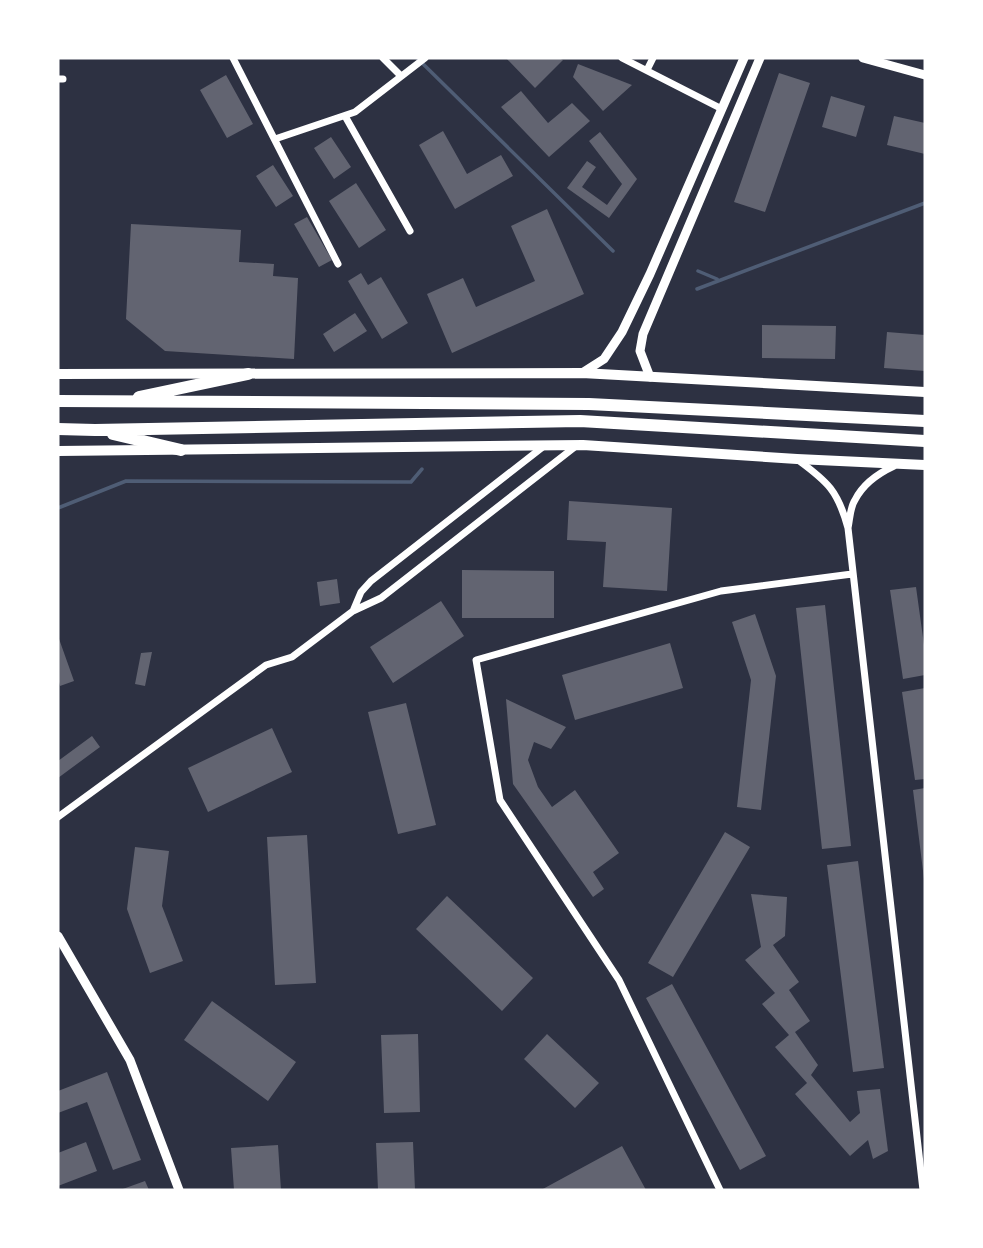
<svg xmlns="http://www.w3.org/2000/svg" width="983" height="1248" font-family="'Nunito Sans',sans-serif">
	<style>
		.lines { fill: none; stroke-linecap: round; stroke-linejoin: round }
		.stream { stroke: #4f5d75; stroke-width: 3.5 }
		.building { fill: #626471 }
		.minor { stroke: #fff; stroke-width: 7 }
		.tertiary { stroke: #fff; stroke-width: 9 }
		.secondary { stroke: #fff; stroke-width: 10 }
		.trunk { stroke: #fff; stroke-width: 12 }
	</style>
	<rect width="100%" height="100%" fill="#2d3142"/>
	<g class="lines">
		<path class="stream" d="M417 58 613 251
			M698 271 717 279
			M697 289 925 203
			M58 508 126 481 411 482 422 469"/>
	</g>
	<path class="building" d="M506 58H558L563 60 535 88Z
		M578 64 632 85 603 111 573 77Z
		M779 73 810 83 765 212 734 202Z
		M226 75 253 124 227 138 200 90Z
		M521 91 548 123 572 103 590 121 549 157 501 107Z
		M831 96 865 106 856 137 822 127Z
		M894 116 925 123V154L887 145Z
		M443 131 467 174 501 155 513 176 455 209 419 145Z
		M600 132 637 179 609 218 567 188 587 161 596 167 582 187 607 205 622 184 589 141Z
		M331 137 351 167 334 179 314 148Z
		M273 165 293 196 276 207 256 176Z
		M356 183 386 230 359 248 329 201Z
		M547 209 584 294 452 353 427 294 463 278 476 307 535 281 511 226Z
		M307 217 332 260 319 267 294 224Z
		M131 224 241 230 239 262 274 264 273 276 298 278 294 359 165 351 126 319Z
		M361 273 368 285 381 277 408 323 382 339 348 281Z
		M355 313 367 331 334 352 323 334Z
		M762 325 836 326 835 359 762 358Z
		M887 332 925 335V371L884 368Z
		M569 501 672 508 667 591 603 587 606 542 567 540Z
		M462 570 554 571V618H462Z
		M337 579 340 603 320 606 317 582Z
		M916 587 925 652V675L903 679 890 590Z
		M441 601 464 636 393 683 370 647Z
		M825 605 851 846 822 849 796 608Z
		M755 614 776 676 761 810 737 807 751 680 732 622Z
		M58 636 74 681 60 686 58 678Z
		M670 643 683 688 575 720 562 675Z
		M152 652 145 686 135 684 141 653Z
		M925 688V779L915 780 902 692Z
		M506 699 566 727 551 749 534 742 528 760 538 787 552 807 575 790 619 853 593 872 604 889 593 897 513 784Z
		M406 703 436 825 398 834 368 712Z
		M272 728 292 772 208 812 188 768Z
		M92 736 100 747 58 778V761Z
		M925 788V879H924L913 790Z
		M725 832 750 847 673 977 648 963Z
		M307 835 316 983 275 985 267 837Z
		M135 847 169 851 162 906 183 961 150 973 127 909Z
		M858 861 884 1068 853 1072 827 865Z
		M751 894 787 897 785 936 773 945 799 982 789 990 810 1021 795 1032 818 1065 811 1075 850 1122 860 1113 857 1091 880 1089 888 1151 873 1159 868 1140 850 1156 795 1094 807 1083 775 1047 789 1035 762 1004 775 993 745 960 761 947Z
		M447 896 533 978 502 1011 416 929Z
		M672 984 766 1156 740 1170 646 998Z
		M212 1001 296 1062 268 1101 184 1040Z
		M418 1034 420 1112 384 1113 381 1035Z
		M547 1034 599 1083 575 1108 524 1059Z
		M107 1072 141 1160 113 1170 87 1102 58 1113V1091Z
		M86 1142 97 1171 58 1186V1153Z
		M413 1142 415 1190H378L376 1143Z
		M278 1145 281 1190H234L231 1148Z
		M622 1146 646 1190H541Z
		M145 1181 149 1190H120Z"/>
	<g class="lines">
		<path class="minor" d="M233 58 338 264
			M383 58 401 76
			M622 58 722 109
			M647 70 653 58
			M58 79H63
			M345 116 410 231
			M275 139 355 112 425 58
			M544 446 371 581 361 592 353 611 381 598 576 446
			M798 460C828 482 838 491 848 528 850 519 850 507 855 500 863 484 879 473 894 466
			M848 528 923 1190
			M58 817 266 665 292 657 353 611
			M720 1190 619 980 500 800 476 660 721 591 852 574"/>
		<path class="tertiary" d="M863 58 925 75
			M582 373 604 359 622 332 650 274 744 58
			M650 377 640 351 643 334 760 58
			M58 936 130 1060 179 1190"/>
		<path class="secondary" d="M58 374 582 373 925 392
			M58 451 583 445 797 459 925 465"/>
		<path class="trunk" d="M139 397 248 374
			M58 401 589 404 925 421
			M58 429 95 430 580 421 925 441
			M113 434 181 450"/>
	</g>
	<rect width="983" height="1248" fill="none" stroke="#ffffff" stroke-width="119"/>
</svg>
